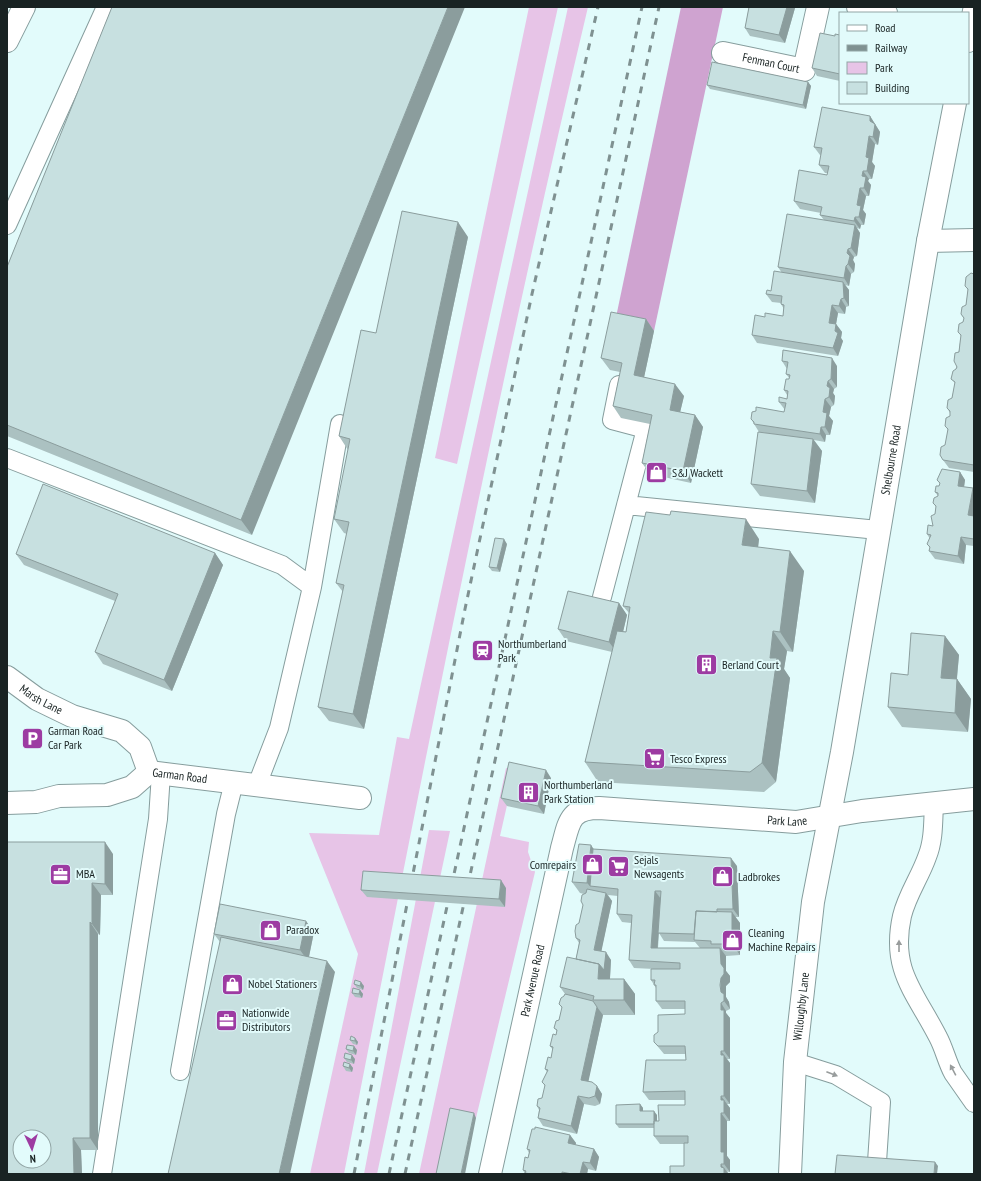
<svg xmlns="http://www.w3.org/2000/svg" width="981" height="1181" font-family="'PT Sans Narrow',sans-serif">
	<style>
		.green { fill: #e7c4e7 }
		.forest { fill: #cfa3d0 }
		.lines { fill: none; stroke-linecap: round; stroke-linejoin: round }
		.service-casing { stroke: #869d9d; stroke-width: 20 }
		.minor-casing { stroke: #869d9d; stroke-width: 24 }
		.tertiary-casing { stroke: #869d9d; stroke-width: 24 }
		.service { stroke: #fff; stroke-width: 18 }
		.minor { stroke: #fff; stroke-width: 22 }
		.tertiary { stroke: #fff; stroke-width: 22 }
		.rail { stroke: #7f9191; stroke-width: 3; stroke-dasharray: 7 7; stroke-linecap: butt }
		.wall { fill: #abc1c1; fill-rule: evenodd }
		.shaded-wall { fill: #8b9d9d }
		.building { fill: #c7e0e0; stroke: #8b9d9d; fill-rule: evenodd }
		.oneway { fill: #989c9c }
		.labels { text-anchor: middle; stroke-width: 4; stroke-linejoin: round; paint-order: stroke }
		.street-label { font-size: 12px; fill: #192323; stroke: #e2fbfb }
		.poi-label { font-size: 12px; fill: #192323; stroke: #e2fbfb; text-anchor: start }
	</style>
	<rect width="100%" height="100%" fill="#e2fbfb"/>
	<path class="green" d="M529 7H558L457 464 435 458Z
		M568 7H588C496 394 420 784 344 1174H310L358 954 309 833 379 835 397 737 409 739Z
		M506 768 515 770 500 836 529 842 528 852 535 872 476 1118 453 1113 440 1174H419Z
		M429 830 450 831 377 1174H364Z"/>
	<path class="forest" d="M681 7H723L654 331 615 322Z"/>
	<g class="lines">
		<defs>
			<path id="service" d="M7 225 106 7
				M7 458 282 565 312 587
				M626 505 878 530
				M602 597 646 429 612 420 619 385
				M257 785 279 728 312 587 340 424
				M934 803C933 821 934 840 927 857 920 877 907 895 902 916 890 970 915 992 938 1037 944 1048 947 1062 953 1073 960 1083 967 1093 974 1103
				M795 1062 836 1075 881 1102 877 1162
				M180 1071 226 814 234 782
				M102 1174 158 819 161 773"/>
			<g id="minor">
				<path d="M858 7 886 13"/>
				<path d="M7 41 24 7"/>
				<path id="s1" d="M723 53 804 70 818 7"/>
				<path d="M928 241 974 240"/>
				<path id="s2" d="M7 677 37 699 72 716 122 731 140 747 149 772"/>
				<path id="s3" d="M149 772 360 798"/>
				<path d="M7 803 36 802 59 796 107 795 132 787 149 772"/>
				<path id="s4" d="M490 1174 562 848C569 823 569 808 599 808L796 822 862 811 974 799"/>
			</g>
			<g id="tertiary">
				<path d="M968 41 974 11"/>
				<path id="s5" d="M790 1174 795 1062 813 902 842 752 928 241 955 103"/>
			</g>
		</defs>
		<use href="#service" class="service-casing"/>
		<use href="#minor" class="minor-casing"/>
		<use href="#tertiary" class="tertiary-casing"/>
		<use href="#service" class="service"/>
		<use href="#minor" class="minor"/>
		<use href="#tertiary" class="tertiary"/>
		<path class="rail" d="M354 1174 465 609 532 294 598 7
			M389 1174 642 7
			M405 1174 659 7"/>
	</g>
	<path class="wall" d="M112 7 252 535 7 436V267Z
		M749 7H794L795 8 785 43 750 36 745 28Z
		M840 35V81L817 76 812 68 835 36Z
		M808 82 811 86 806 109 710 89 707 85Z
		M870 116 880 132 878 145 875 144 872 162 875 166 872 179H869L868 181 871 185 869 196H866L863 210 866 214 864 225H861L860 229 857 228 860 233 857 256 854 257 853 260 855 264 854 272 851 274 849 286 845 285 849 290V306L846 307 845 314 838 313 836 324 842 332 841 338 843 341 838 356 757 343 752 335 765 317 783 316 784 309 781 304V303L772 302 766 294 771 291 782 273 778 267 824 220 820 215 821 213 800 209 794 201 827 175 828 173H825L819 165 821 155H820L814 147Z
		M468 237 364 729 329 721 318 707 343 592 336 583 347 534 344 533 334 519 348 450 339 436 376 333Z
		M974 270V472L949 468 943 460 948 430 945 426 950 416V413L947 408 952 398 955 383 951 379 956 369 961 336 958 332 963 322 964 319 961 314 966 305 968 290 965 286 974 274Z
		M646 319 654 331 644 377 684 396 680 412 695 415 703 427 691 483 650 474 642 463 650 424 621 418 613 406 620 372 610 370 601 358Z
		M782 361 837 366V387L834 389 833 393 835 396 834 405 831 407 829 416 833 421 830 435H826L825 442 814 440 822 451 815 503 760 496 751 484 779 435 759 432 751 419 784 412 785 410 779 402 787 399V395L784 390 790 379 786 374 787 369Z
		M960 472 965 480 964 487 973 488 974 490V546L966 545 964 564 935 559 929 551 930 548 927 544 930 539 927 534 933 526 936 507 933 503 938 496 935 492 939 486 940 484 937 480Z
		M759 539 758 547 804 571 793 652 787 651 784 669 790 678 776 782 764 792 598 782 585 762 612 652 566 641 558 629 619 603 627 615 623 631 626 632 629 613 623 606Z
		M507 544 500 572 492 571 489 567Z
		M215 553 223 565 172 691 103 664 95 652 115 601 24 565 16 554Z
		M945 636 959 655 957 679 971 699 968 732 902 727 888 707 908 675Z
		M551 778 544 814 507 806 501 798Z
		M7 842 113 854V895H101L100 935 98 934V1150H81L82 1174H7Z
		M593 849 737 866 739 917H735L740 923V955L726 956V971L730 976V982L726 986V997L729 1002 730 1009 726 1011V1013L730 1018V1059H727L730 1063V1104H727L730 1108V1121H727V1156L730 1160V1172L684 1166V1144H660L654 1136V1128H619L616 1124 640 1104 643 1108V1111L657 1115V1121H659L685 1105V1100H649L643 1092 686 1060 685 1054H664L654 1042 685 1014V1009H662L656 1001V988L651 980 654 969 634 968 629 960 631 923 622 922 617 914 618 896 608 895 612 901 601 951 611 960 610 979H624L635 994V1015H603L588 1081 597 1086 602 1094 600 1104 595 1106 584 1104 577 1134 543 1126 538 1118 539 1110 537 1106 542 1098 545 1086 542 1082 547 1072 545 1069 551 1058 553 1050 550 1046 556 1035 557 1031 554 1028 559 1020 562 1008 559 1004 564 996 565 994 560 987 576 959 579 943 576 938 583 905 584 894 580 893 572 882ZM659 933 664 941 695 942 700 948H658Z
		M506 888 505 907 367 897 361 890Z
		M314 932 309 957 335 972 220 942 214 934Z
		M354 984 364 986 363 990 357 988Z
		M360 990 363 994 362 998 355 997 352 993Z
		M355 1038 358 1042 357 1045 353 1044 350 1040Z
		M346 1049 357 1050 356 1055 349 1053Z
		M344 1058 355 1059 354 1064 347 1062Z
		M350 1064 353 1068 352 1072 346 1071 343 1066Z
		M570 1135 576 1143 575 1145 594 1149 599 1157 596 1171 588 1169 587 1174H525L523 1170 528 1158 529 1153 527 1149Z"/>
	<path class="shaded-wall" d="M448 7H465L252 535 241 520Z
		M787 7H794L795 8 785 43 779 35Z
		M808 82 811 86 806 109 803 105Z
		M870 116 880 132 878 145 873 137 870 121Z
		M869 136 875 144 872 162 875 166 872 179 867 171 866 157Z
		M863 171 869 179 868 181 871 185 869 196 864 188 862 176Z
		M860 188 866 196 863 210 866 214 864 225 859 217 857 205Z
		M855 217 861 225 860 229 854 221Z
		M458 222 468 237 364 729 353 714Z
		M855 225 860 233 857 256 851 248Z
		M848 249 854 257 853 260 855 264 854 272 848 264 847 253Z
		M846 266 851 274 849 286 844 278Z
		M843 282 849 290V306L844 298Z
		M841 299 846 307 845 314 839 306Z
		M832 305 838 313 835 330 829 323Z
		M646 319 654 331 642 387 634 375Z
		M836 324 842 332 841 338 843 341 838 356 833 348Z
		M832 358 837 366V387L831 379Z
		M828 381 834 389 833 393 835 396 834 405 829 397 827 386Z
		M675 384 684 396 678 421 670 410Z
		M825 399 831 407 829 416 833 421 830 435 825 427 823 412Z
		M695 415 703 427 691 483 683 471Z
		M821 427 826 435 825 442 820 434Z
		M813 439 822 451 815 503 807 491Z
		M960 472 965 480 963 494 958 486Z
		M973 488 974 490V523L968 515Z
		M746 519 759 539 756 565 742 545Z
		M961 537 966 545 964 564 958 556Z
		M504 539 507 544 500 572 497 568Z
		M790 551 804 571 793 652 780 632Z
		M215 553 223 565 172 691 164 680Z
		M619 603 627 615 618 654 609 642Z
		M773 631 787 651 784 669 790 678 776 782 762 763 770 658Z
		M945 636 959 655 955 697 941 678Z
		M957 679 971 699 968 732 955 713Z
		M546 770 551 778 544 814 538 806Z
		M105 842 113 854V895L105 884Z
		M591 845 599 857 590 886 587 883Z
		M731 858 737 866 739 917 733 909Z
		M501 880 506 888 505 907 499 899Z
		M92 883 101 895 100 935 92 924Z
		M655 891 661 899 657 956 651 948Z
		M606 893 612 901 600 958 594 950Z
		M732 912 740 923V955L732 944Z
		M306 921 314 932 308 961 300 950Z
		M90 922 98 934V1150L90 1138Z
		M720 948 726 956V971L730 976V982L726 986V997L729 1002 730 1009 724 1001 721 992Z
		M606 952 611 960 609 994 598 979 599 964Z
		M327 961 335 972 290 1174H279Z
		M624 979 635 994V1015L624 1000Z
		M361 982 364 986 363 990 360 986Z
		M360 990 363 994 362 998 359 994Z
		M721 1003 726 1011V1013L730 1018V1059L724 1051 721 1010Z
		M597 1007 603 1015 587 1088 581 1080Z
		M355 1038 358 1042 357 1045 355 1041Z
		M354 1046 357 1050 356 1055 353 1051Z
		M721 1051 730 1063V1104L724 1096Z
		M352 1055 355 1059 354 1064 351 1060Z
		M350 1064 353 1068 352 1072 349 1068Z
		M597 1086 602 1094 600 1104 595 1096Z
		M578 1096 584 1104 577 1134 571 1126Z
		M721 1096 730 1108V1121L724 1113 721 1100Z
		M640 1104 643 1108V1115L640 1111Z
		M654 1111 657 1115V1128L654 1124Z
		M474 1113 476 1118 465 1174H461Z
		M721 1113 727 1121V1156L730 1160V1172L724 1164 721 1152Z
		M570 1135 576 1143 574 1151 568 1143Z
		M73 1138 81 1150 82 1174H74Z
		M594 1149 599 1157 596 1171 590 1163Z
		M583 1162 588 1169 587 1174H580Z
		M935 1162 938 1166 937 1174H934Z
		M721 1164 724 1169V1168L729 1174H724L721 1167Z"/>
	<path class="building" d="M112 7H448L241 520 7 425V267Z
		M749 7H787L779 35 745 28Z
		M820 33 835 36V34L840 35V74L812 68Z
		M712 62 808 82 803 105 707 85Z
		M822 107 870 116V121L875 124 873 137 869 136 866 157 869 158 867 171H863L862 176 866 177 864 188H860L857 205 861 206 859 217H855L854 221 820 215 822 207 794 201 799 170 827 175 829 166 819 165 822 148 814 147Z
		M402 211 458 222 353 714 318 707 344 585 336 583 349 522 334 519 350 439 339 436 361 330 376 333Z
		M787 214 855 225 851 248 848 249 847 253 850 256 848 264 846 266 844 278 778 267Z
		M974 270V465L943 460 940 455 941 447 945 445 948 429 945 426 946 418 950 416V411L947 408 948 400 952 398 955 382 951 379 953 371 956 369 957 367 954 361 955 353 959 352 960 343 961 335 958 332 959 324 963 322 964 318 961 314 962 307 966 305 968 289 965 286 966 277 971 273 974 274Z
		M774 271 843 282 844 298 841 299 839 306 832 305 829 323 836 324 835 331 838 333 833 348 752 335 755 315 765 317V313L783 316 784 305 781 304 782 296 766 294 767 290 771 291Z
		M611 312 646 319 634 375 675 384 670 410 695 415 683 471 642 463 652 415 613 406 622 363 601 358Z
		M783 350 832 358 831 379 828 381 827 386 830 388 829 397 825 399 823 412 827 413 825 427H821L820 434 754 424V422L751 419 752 412 756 411V407L784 412 786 403 779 402V397L787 399 788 391 784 390 786 379H789L790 375 786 374 788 362 782 361Z
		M758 432 813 439 807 491 751 484Z
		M942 469 960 472 958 486 973 488 968 515 974 516V539L961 537 958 556 929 551 930 547 927 544 931 535 927 534 928 525 933 526 931 516 935 514 936 506 933 503 934 498 938 496V493L935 492 936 486H939L940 483 937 480Z
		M43 484 215 553 164 680 95 652 118 594 16 554Z
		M671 511 746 519 742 545 790 551 780 632 773 631 770 658H777L762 763 750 772 585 762 617 631 626 632 630 607 623 606 646 512 670 515Z
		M495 538 504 539 497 568 489 567Z
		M568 591 619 603 609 642 558 629Z
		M911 633 945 636 941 678 957 679 955 713 888 707 891 673 908 675Z
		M509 762 546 770 538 806 501 798Z
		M7 842H105V884L92 883V924L90 922V1138H73L74 1174H7ZM20 1137H44V1161H20Z
		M579 844 591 845 587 883 572 882Z
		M593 849 731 858 733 909H717V912L696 911 694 934 658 933 661 891H655L651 948H720L721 964 724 968V974L721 978 720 985 721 992 724 994V1001L721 1003V1010H724V1051H721V1055H724V1096H721V1100H724V1113H721V1152H724V1164H721V1167L724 1168V1174H670V1166H684V1143H688V1136H654V1121H659L658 1105H685V1091L643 1092 646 1060H686L685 1046H658L654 1042V1035L658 1032V1015L685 1014V1001H656V985H654L655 980H651V969H680V963L629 960 632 915 617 914 618 889 590 886Z
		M363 871 501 880 499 899 361 890Z
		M587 889 606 893 594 950 606 952 604 970 599 964 576 959 580 940 576 938 575 931 576 925 579 923 583 905 581 901 582 895 586 893Z
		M220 904 306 921 300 950 214 934Z
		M696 911 732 912V944H711V941L694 940Z
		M221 937 327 961 279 1174H168Z
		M567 957 599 964 598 979H624V1000H593L594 996 560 987Z
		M355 980 361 982 360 986 354 984Z
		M353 988 360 990 359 994 352 993Z
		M565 994 593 1001 597 1007 581 1080 592 1082 597 1086 595 1096 589 1098 578 1096 571 1126 538 1118 540 1108 537 1106 538 1099 542 1098 545 1085 542 1082 548 1070 545 1069 548 1057 551 1058 553 1047 550 1046 553 1034 556 1035 557 1030 554 1028 556 1021 559 1020 562 1007 559 1004 561 998 564 996Z
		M351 1036 355 1038V1041L350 1040Z
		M347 1045 354 1046 353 1051 346 1049Z
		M345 1053 352 1055 351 1060 344 1058Z
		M344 1062 350 1064 349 1068 343 1066Z
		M640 1104V1111H654V1124H616V1105Z
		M450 1108 474 1113 461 1174H436Z
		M535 1127 570 1135 568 1143 594 1149 590 1163 583 1162 580 1174H572L562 1172V1174H531L525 1173 526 1171 523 1170 525 1157 528 1158 530 1150 527 1149 532 1129H535Z
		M837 1155 935 1162 934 1174H835Z"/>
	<defs><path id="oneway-solid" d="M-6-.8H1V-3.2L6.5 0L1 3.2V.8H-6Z"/></defs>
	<g class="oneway">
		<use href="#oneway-solid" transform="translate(899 946) rotate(-90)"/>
		<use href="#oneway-solid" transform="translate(953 1070) rotate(-118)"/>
		<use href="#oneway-solid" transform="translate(832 1074) rotate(21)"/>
	</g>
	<defs>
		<symbol id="shop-square" viewBox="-11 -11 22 22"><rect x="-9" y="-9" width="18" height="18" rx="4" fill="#9d3ba2" stroke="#e2fbfb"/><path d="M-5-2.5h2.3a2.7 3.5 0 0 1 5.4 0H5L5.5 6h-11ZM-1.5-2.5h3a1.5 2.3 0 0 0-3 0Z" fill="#fff"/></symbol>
		<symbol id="station-square" viewBox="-11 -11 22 22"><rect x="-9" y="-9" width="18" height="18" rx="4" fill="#9d3ba2" stroke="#e2fbfb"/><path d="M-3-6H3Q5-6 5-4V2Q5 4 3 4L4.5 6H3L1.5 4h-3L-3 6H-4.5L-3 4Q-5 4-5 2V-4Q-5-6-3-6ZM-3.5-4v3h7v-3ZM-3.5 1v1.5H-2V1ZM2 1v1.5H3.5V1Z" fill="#fff"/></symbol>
		<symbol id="building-square" viewBox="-11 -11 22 22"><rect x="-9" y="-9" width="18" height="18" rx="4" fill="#9d3ba2" stroke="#e2fbfb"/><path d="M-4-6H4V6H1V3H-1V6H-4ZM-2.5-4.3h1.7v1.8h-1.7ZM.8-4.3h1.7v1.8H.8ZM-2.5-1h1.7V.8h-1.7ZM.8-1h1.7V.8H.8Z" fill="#fff"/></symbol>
		<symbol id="parking-square" viewBox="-11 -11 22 22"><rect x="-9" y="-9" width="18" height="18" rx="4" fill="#9d3ba2" stroke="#e2fbfb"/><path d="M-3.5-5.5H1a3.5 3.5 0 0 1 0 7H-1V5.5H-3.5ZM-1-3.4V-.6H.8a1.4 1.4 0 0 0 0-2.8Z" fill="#fff"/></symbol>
		<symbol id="supermarket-square" viewBox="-11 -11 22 22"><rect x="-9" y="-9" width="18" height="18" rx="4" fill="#9d3ba2" stroke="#e2fbfb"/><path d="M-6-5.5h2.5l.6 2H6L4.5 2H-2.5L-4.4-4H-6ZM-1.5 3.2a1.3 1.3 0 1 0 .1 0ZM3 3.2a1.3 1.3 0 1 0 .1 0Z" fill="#fff"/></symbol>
		<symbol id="office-square" viewBox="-11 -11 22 22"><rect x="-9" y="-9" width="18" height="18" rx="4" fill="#9d3ba2" stroke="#e2fbfb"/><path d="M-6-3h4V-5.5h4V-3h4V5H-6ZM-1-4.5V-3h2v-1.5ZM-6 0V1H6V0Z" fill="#fff"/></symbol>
	</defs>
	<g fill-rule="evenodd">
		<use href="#shop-square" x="644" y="460" width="25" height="25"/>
		<use href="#station-square" x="470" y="638" width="25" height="25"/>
		<use href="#building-square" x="694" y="652" width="25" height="25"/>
		<use href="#parking-square" x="20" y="726" width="25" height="25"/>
		<use href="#supermarket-square" x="642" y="746" width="25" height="25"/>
		<use href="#building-square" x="516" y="780" width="25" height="25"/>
		<use href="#shop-square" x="580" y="852" width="25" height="25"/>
		<use href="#supermarket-square" x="606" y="854" width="25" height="25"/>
		<use href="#office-square" x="48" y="862" width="25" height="25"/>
		<use href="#shop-square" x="710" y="864" width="25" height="25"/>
		<use href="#shop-square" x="258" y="918" width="25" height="25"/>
		<use href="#shop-square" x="720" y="928" width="25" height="25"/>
		<use href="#shop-square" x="220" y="972" width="25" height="25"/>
		<use href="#office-square" x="214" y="1008" width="25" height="25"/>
	</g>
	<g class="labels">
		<g class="street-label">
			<text dy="4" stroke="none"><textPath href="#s1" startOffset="49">Fenman Court</textPath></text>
			<text dy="4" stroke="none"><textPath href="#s5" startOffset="722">Shelbourne Road</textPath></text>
			<text dy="4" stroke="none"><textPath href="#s2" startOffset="41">Marsh Lane</textPath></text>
			<text dy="4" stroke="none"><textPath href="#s3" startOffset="31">Garman Road</textPath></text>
			<text dy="4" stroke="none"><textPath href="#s4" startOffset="584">Park Lane</textPath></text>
			<text dy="4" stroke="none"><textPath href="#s4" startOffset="198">Park Avenue Road</textPath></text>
			<text dy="4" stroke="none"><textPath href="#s5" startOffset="168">Willoughby Lane</textPath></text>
		</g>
		<g class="poi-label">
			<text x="672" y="477">S&amp;J Wackett</text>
			<text x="498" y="648">Northumberland<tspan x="498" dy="14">Park</tspan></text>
			<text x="722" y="669">Berland Court</text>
			<text x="48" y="735">Garman Road<tspan x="48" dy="14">Car Park</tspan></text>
			<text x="670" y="763">Tesco Express</text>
			<text x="544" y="789">Northumberland<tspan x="544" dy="14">Park Station</tspan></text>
			<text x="634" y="864">Sejals<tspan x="634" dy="14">Newsagents</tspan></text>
			<text x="576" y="869" text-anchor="end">Comrepairs</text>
			<text x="76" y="878">MBA</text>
			<text x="738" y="881">Ladbrokes</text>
			<text x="286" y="934">Paradox</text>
			<text x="748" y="937">Cleaning<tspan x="748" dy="14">Machine Repairs</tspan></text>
			<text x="248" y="988">Nobel Stationers</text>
			<text x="242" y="1017">Nationwide<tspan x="242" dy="14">Distributors</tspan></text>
		</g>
	</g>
	<rect width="981" height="1181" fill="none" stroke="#192323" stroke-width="16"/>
	<rect x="839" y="12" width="130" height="92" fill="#e2fbfb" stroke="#92a5a5"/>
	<rect x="847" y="25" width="20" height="6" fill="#ffffff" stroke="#92a5a5"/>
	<text x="875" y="32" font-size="12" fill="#192323">Road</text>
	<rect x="847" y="45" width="20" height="6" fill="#7f9191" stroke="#92a5a5"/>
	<text x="875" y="52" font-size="12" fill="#192323">Railway</text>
	<rect x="847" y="62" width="20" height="12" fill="#e7c4e7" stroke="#92a5a5"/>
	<text x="875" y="72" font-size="12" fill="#192323">Park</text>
	<rect x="847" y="82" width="20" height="12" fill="#c7e0e0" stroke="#92a5a5"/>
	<text x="875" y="92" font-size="12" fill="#192323">Building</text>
	<g transform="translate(32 1149) rotate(176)"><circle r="19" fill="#e2fbfb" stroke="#92a5a5"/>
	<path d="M0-3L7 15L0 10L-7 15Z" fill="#9d3ba2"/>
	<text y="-6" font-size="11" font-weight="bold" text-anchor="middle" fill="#192323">N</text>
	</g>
</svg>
